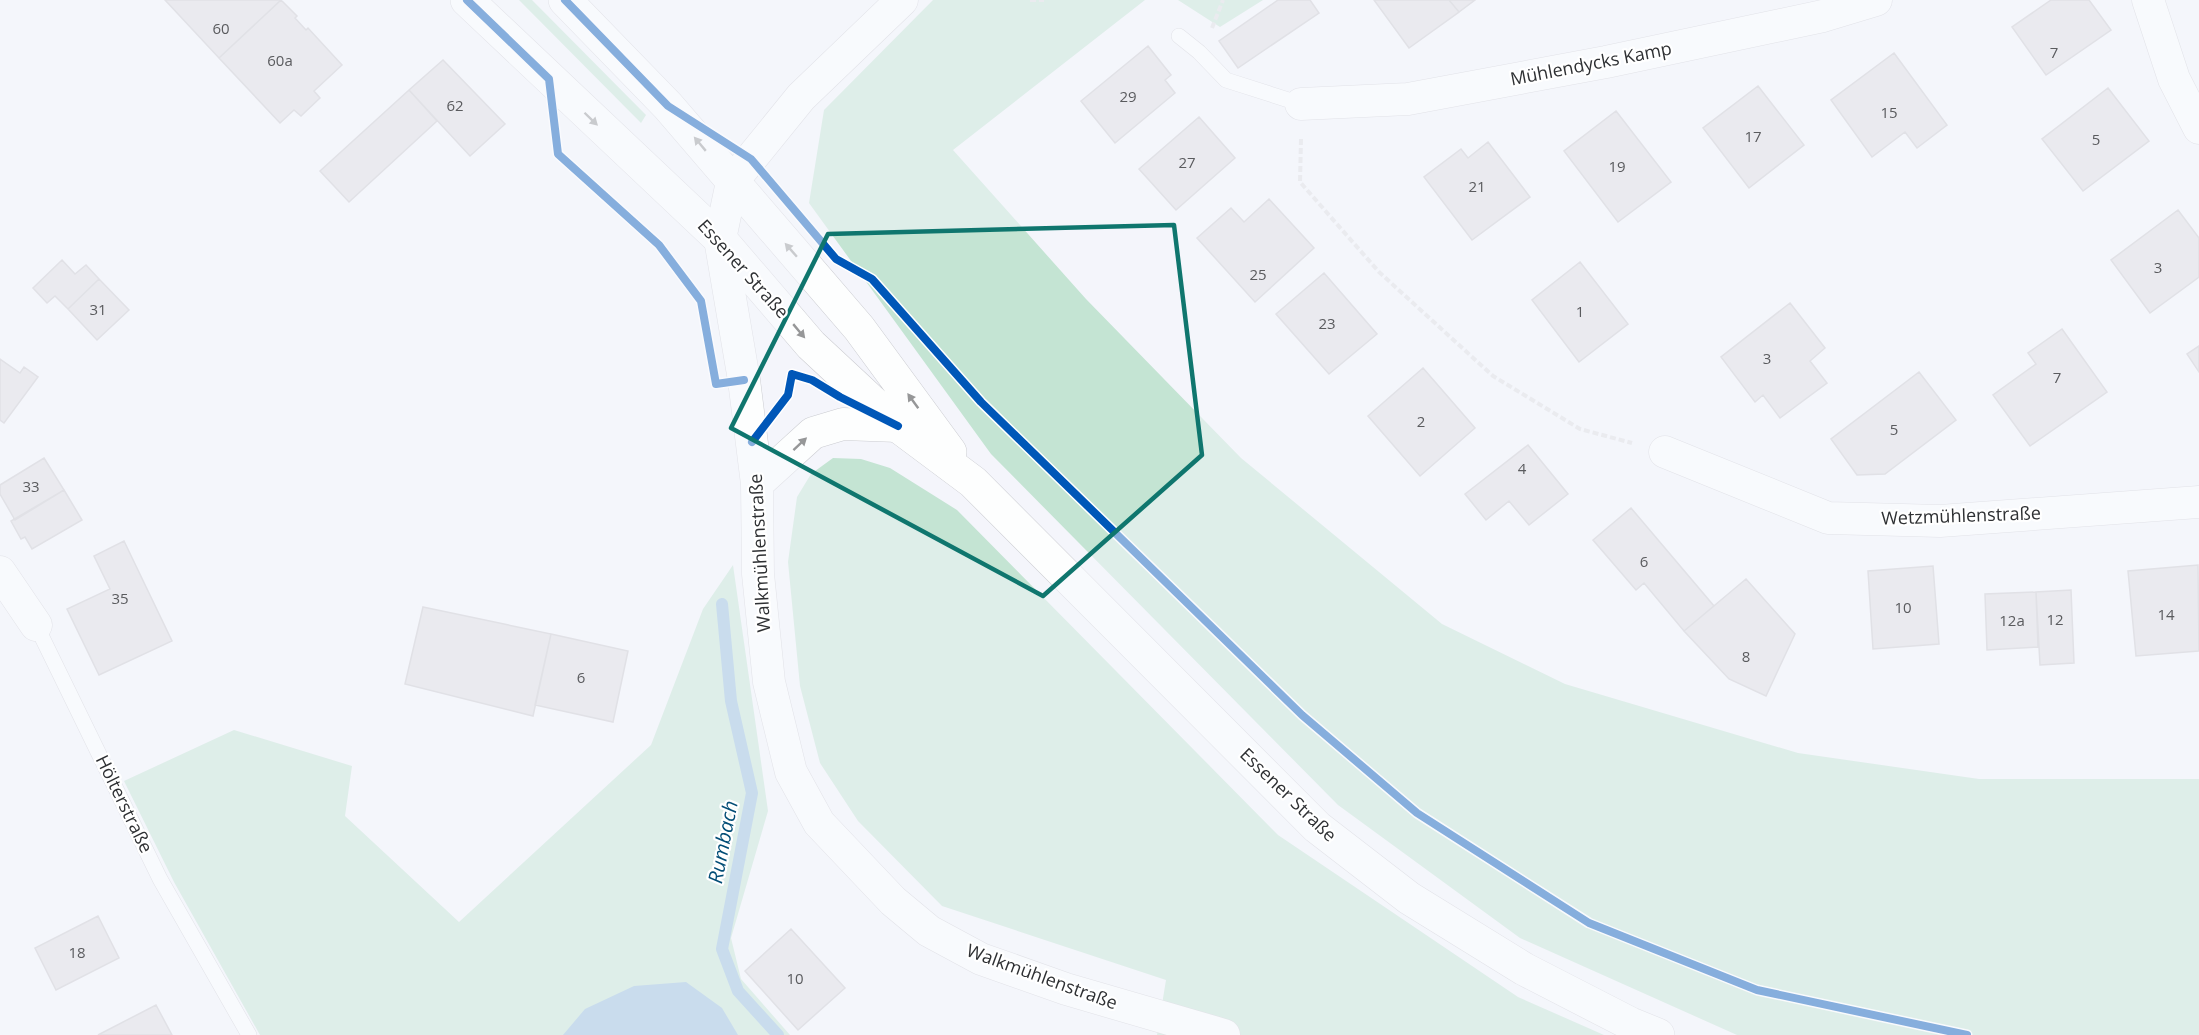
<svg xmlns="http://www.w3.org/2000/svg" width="2199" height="1035" font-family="'Open Sans',sans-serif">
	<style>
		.green { fill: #c4e4d3 }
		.water { fill: #94bddc }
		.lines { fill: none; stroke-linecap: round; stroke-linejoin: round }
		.stream { stroke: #94bddc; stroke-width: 12 }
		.building { fill: #dddce0; stroke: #c9c8cc; stroke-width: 1.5 }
		.service-casing { stroke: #cbccd1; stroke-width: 16 }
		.minor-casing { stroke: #cbccd1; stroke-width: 33 }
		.secondary-casing { stroke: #cbccd1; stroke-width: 34 }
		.path { stroke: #dddee0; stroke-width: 4; stroke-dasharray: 6 3; stroke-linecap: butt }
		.service { stroke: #fdfefe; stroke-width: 15 }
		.minor { stroke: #fdfefe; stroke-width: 32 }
		.secondary { stroke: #fdfefe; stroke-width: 33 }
		.cycleway-casing { stroke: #fff; stroke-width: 11 }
		.cycleway { stroke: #0057b8; stroke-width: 8 }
		.oneway { fill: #969798 }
		.marked { fill: none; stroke: #0f766e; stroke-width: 4.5; stroke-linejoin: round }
		.labels { text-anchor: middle; stroke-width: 4.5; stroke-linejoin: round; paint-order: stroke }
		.number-label { font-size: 15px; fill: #5a5b5e }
		.street-label { font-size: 18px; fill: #2e3033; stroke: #fff }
		.water-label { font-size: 20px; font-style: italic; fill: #024d76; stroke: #fff }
	</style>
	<rect width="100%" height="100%" fill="#f4f5fb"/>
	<path class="green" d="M519 0H532L646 115 641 123Z
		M933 0H1145L953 150 1086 299 1241 458 1442 624 1565 684 1798 753 1979 779H2199V1035H1737L1520 938 1338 805 991 454 809 203 824 110Z
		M1178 0H1263L1220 27Z
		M833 458 861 459 890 468 957 510 1278 835 1518 997 1604 1035H1157L1166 980 942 906 858 821 820 763 800 686 788 562 797 497 811 474Z
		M733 565 768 811 731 938 741 979 790 1035H260L174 882 124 781 234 730 352 766 345 816 459 922 651 745 703 609Z"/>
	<path class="water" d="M686 982 722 1008 738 1035H563L585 1009 634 986Z"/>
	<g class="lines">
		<path class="stream" d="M722 604 731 701 752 793 722 949 738 991 778 1035"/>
	</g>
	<path class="building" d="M165 0H281L219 58Z
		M281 0 297 16 295 18 306 30 308 28 342 65 314 91 320 98 301 116 294 110 280 123 219 58Z
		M1278 0H1310L1319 13 1238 68 1219 41Z
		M1374 0H1449L1459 12 1409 48Z
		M1449 0H1475L1459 12Z
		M2051 0H2089L2111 30 2046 75 2012 27Z
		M1148 46 1171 75 1165 80 1175 93 1115 143 1081 101Z
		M1894 53 1947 125 1917 148 1905 132 1872 157 1831 100Z
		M443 60 505 124 470 156 409 90Z
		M1758 86 1804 145 1749 188 1703 128Z
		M2108 88 2149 141 2083 191 2042 139Z
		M409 90 437 121 349 202 320 171Z
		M1616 111 1671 182 1618 222 1564 151Z
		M1199 117 1235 158 1176 210 1139 169Z
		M1488 142 1530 197 1472 240 1424 177 1461 149 1468 158Z
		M1269 199 1314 248 1255 302 1197 238 1231 208 1244 222Z
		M2178 210 2199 238V277L2150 313 2111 260Z
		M62 260 75 274 86 265 99 279 68 309 55 296 47 303 33 288Z
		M1580 262 1628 324 1579 362 1532 300Z
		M1324 273 1377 334 1329 374 1276 314Z
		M99 279 129 310 97 340 68 309Z
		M1790 303 1825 348 1810 361 1827 383 1780 418 1763 395 1755 402 1721 357Z
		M2062 329 2107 392 2030 446 1993 395 2036 364 2028 353Z
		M2199 346V372L2187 354Z
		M0 359 20 373 24 367 38 377 4 423 0 420Z
		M1423 368 1475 428 1420 476 1368 416Z
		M1919 372 1956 420 1885 474 1857 475 1831 439Z
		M1528 445 1568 494 1529 525 1509 501 1486 520 1465 494Z
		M44 458 64 490 15 520 0 494V485Z
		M64 490 82 520 32 549 25 537 21 539 11 521Z
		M1631 508 1714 606 1684 631 1644 583 1636 590 1593 540Z
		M124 541 172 641 99 675 67 609 110 589 94 556Z
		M2198 565 2199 651 2136 656 2128 571Z
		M1933 566 1939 644 1873 649 1868 571Z
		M1746 579 1795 634 1766 696 1729 679 1684 631Z
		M2071 590 2074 663 2040 665 2036 592Z
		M2036 592 2038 647 1987 650 1985 594Z
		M423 607 551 634 533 716 405 684Z
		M551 634 628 651 613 722 535 705Z
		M98 916 119 958 56 990 35 948Z
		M791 929 845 988 798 1030 745 971Z
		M156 1005 172 1035H98Z"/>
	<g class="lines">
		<defs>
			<path id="service" d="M1179 36 1199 52 1226 80 1301 104
				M36 625 160 879 249 1035"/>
			<path id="minor" d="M902 0 801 97 732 182 720 239 744 380 757 484 758 574 769 682 791 772 819 823 893 901 929 931 981 959 1066 989 1224 1035
				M2148 0 2174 79 2199 128
				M1301 104 1408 99 1606 62 1823 16 1876 0
				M1665 452 1828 518 1940 521 2199 502
				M757 484 813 433 843 424 898 426
				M0 572 36 625"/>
			<path id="secondary" d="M467 0 720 239 811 345 898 426 973 482 1317 827 1409 898 1524 969 1631 1024 1658 1035
				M565 0 668 106 859 328 950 452"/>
		</defs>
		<use href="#service" class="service-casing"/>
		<use href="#minor" class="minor-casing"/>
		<use href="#secondary" class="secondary-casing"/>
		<path class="path" d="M1030 0H1044
			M1212 28 1223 0
			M1301 139 1300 182 1379 272 1493 376 1580 429 1632 443"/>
		<use href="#service" class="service"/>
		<use href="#minor" class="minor"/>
		<use href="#secondary" class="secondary"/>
		<defs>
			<path id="cycleway" d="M467 0 549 79 558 154 659 245 701 301 716 384 744 380
				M565 0 668 106 751 159 836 259 872 279 981 402 1302 715 1417 813 1589 923 1757 990 1967 1035
				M752 442 788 395 792 374 812 380 840 397 898 426"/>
		</defs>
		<use href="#cycleway" class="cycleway-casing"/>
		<use href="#cycleway" class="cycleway"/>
	</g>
	<defs><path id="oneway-solid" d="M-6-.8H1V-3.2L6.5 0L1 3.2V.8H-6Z" transform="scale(1.5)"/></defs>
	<g class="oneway">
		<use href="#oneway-solid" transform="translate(591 119) rotate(44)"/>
		<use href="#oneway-solid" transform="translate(700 144) rotate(-130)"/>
		<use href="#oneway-solid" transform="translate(791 250) rotate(-131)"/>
		<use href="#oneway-solid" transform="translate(799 331) rotate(50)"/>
		<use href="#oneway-solid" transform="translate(913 401) rotate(-126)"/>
		<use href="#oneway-solid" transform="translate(800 444) rotate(-43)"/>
	</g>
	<path d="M0 0H2199V1035H0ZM1174 225 1202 455 1043 596 731 428 828 234Z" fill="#f4f5fb" fill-opacity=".55" fill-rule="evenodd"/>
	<path class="marked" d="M1174 225 1202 455 1043 596 731 428 828 234Z"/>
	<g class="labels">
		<g class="number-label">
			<text x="221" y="34">60</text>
			<text x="2054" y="58">7</text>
			<text x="280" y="66">60a</text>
			<text x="1128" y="102">29</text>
			<text x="455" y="111">62</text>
			<text x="1889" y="118">15</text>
			<text x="1753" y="142">17</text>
			<text x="2096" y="145">5</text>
			<text x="1187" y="168">27</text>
			<text x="1617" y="172">19</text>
			<text x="1477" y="192">21</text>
			<text x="2158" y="273">3</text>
			<text x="1258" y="280">25</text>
			<text x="98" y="315">31</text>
			<text x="1580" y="317">1</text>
			<text x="1327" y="329">23</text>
			<text x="1767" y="364">3</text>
			<text x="2057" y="383">7</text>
			<text x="1421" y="427">2</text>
			<text x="1894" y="435">5</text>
			<text x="1522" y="474">4</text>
			<text x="31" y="492">33</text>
			<text x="1644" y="567">6</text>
			<text x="120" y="604">35</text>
			<text x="1903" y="613">10</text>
			<text x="2166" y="620">14</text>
			<text x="2055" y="625">12</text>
			<text x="2012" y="626">12a</text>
			<text x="1746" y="662">8</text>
			<text x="581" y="683">6</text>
			<text x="77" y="958">18</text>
			<text x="795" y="984">10</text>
		</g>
		<g class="street-label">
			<text transform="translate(1591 64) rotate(-11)" y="6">Mühlendycks Kamp</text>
			<text transform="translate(743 269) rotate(48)" y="6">Essener Straße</text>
			<text transform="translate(1961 516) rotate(-2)" y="6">Wetzmühlenstraße</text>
			<text transform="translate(760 553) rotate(-93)" y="6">Walkmühlenstraße</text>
			<text transform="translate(1288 795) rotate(44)" y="6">Essener Straße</text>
			<text transform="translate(124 804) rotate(64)" y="6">Hölterstraße</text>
			<text transform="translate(1042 977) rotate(20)" y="6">Walkmühlenstraße</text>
		</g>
		<g class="water-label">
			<text transform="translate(723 842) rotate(-79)" y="7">Rumbach</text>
		</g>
	</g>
</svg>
